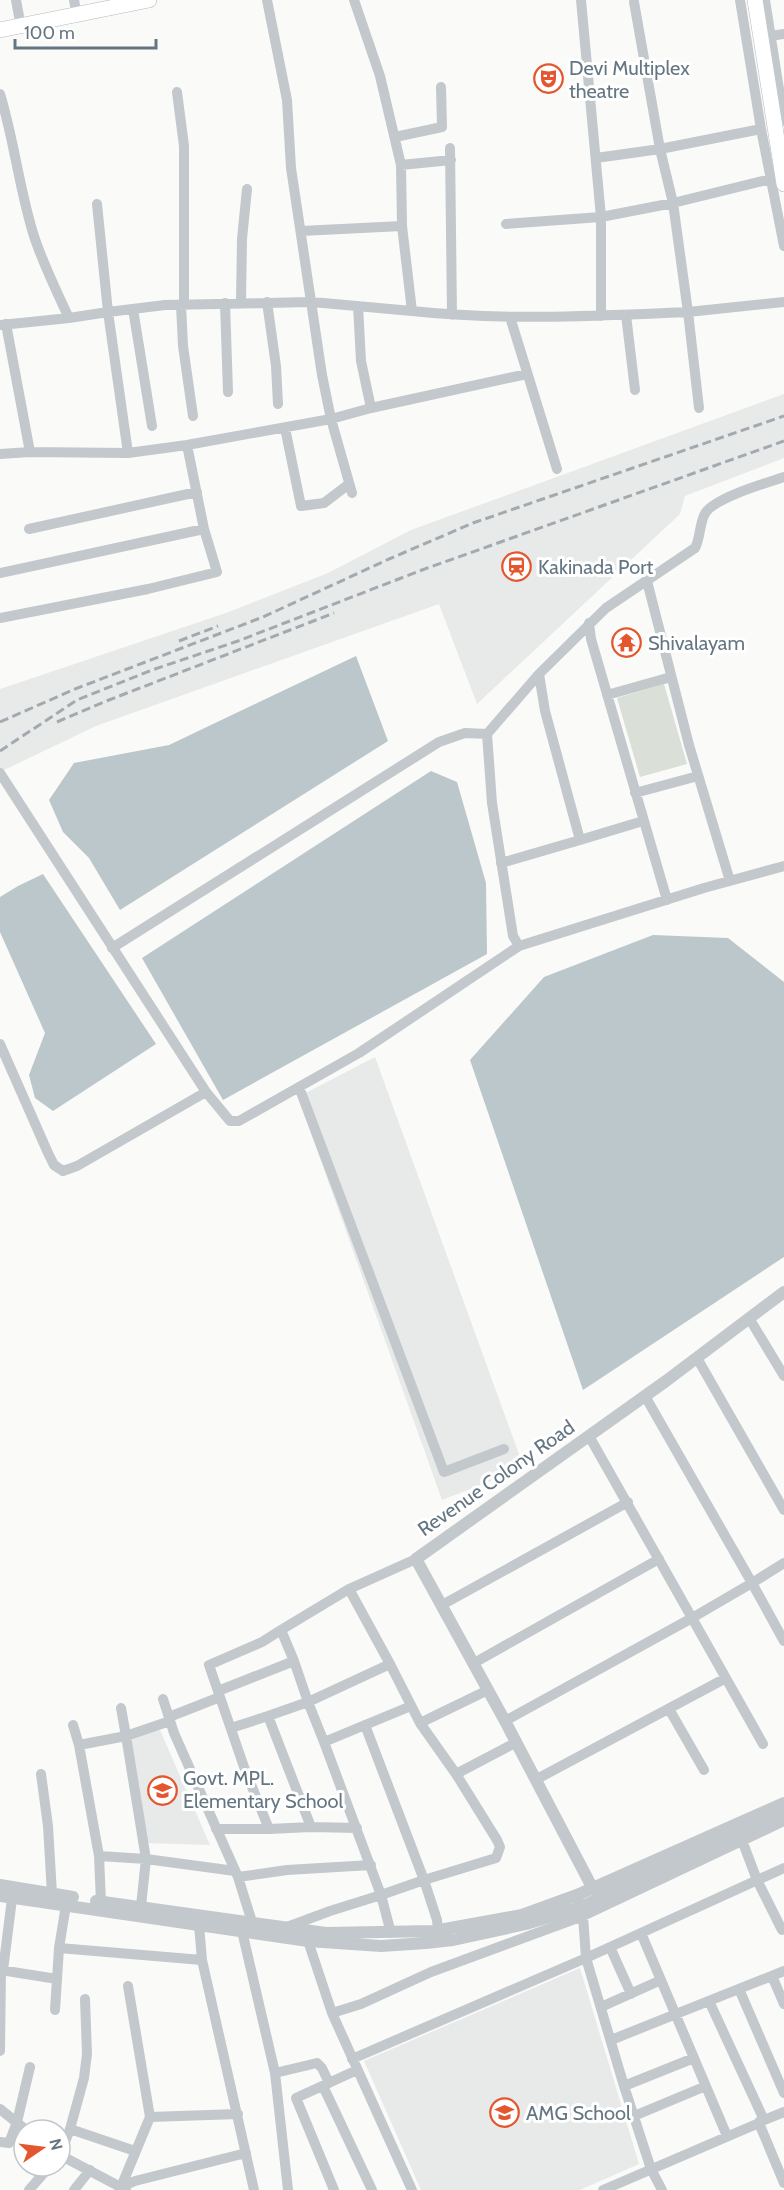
<svg xmlns="http://www.w3.org/2000/svg" width="784" height="2190" font-family="Cabin,sans-serif">
	<style>
		.built { fill: #e8e9e9 }
		.green { fill: #dadfd7 }
		.water { fill: #bbc7cb }
		.lines { fill: none; stroke-linecap: round; stroke-linejoin: round }
		.secondary-casing { stroke: #b3babf; stroke-width: 16 }
		.minor { stroke: #c3c8cc; stroke-width: 10 }
		.tertiary { stroke: #c3c8cc; stroke-width: 12 }
		.secondary { stroke: #fff; stroke-width: 15 }
		.rail { stroke: #a2aab0; stroke-width: 3; stroke-dasharray: 9 4.5; stroke-linecap: butt }
		.labels { text-anchor: middle; stroke-width: 6; stroke-linejoin: round; paint-order: stroke }
		.poi-label { font-size: 20px; fill: #657683; stroke: #fff; text-anchor: start }
		.street-label { font-size: 20px; fill: #657683; stroke: #fff }
	</style>
	<rect width="100%" height="100%" fill="#fafaf8"/>
	<path class="built" d="M784 394V458L685 496 680 514 477 704 439 604 96 726 0 772V689L226 613 328 573 411 530Z
		M375 1057 524 1468 442 1500 298 1097Z
		M160 1730 210 1845 145 1843 129 1737Z
		M580 1968 639 2164 580 2190H421L364 2061Z"/>
	<path class="green" d="M664 684 687 764 640 777 617 698Z"/>
	<path class="water" d="M356 656 388 741 120 910 89 858 63 832 49 800 74 763 169 745Z
		M431 771 457 782 486 883 487 954 223 1100 142 958Z
		M43 874 156 1044 53 1111 35 1098 29 1075 45 1033 0 932V897L18 886Z
		M653 935 728 938 784 982V1257L583 1390 470 1060 544 977Z"/>
	<g class="lines">
		<defs>
			<path id="secondary" d="M755 0 784 184
				M0 30 149 0"/>
		</defs>
		<use href="#secondary" class="secondary-casing"/>
		<path class="minor" d="M16 0 21 27
			M74 0 77 16
			M267 0 287 100 291 168 322 375 331 419 371 408
			M354 0 380 76 401 165 402 226 412 311C504 321 596 316 688 312L699 408
			M581 0 601 217 673 203 771 179
			M740 0 761 129 784 246
			M765 0 784 121
			M634 2 660 149 673 203 688 312 784 302
			M770 36 784 34
			M177 92 184 146V305
			M0 94C14 140 19 187 33 233 42 262 56 290 69 318L108 312 128 453 187 445 331 419 352 493
			M395 137 442 127 441 87
			M450 148 452 315
			M596 158 660 149 761 129
			M401 165 451 160
			M97 204 108 312 165 305 312 302 412 311
			M506 224 601 217V316
			M301 231 402 226
			M241 302 242 239 247 189
			M267 302 276 366 278 404
			M225 303 228 392
			M181 305 183 346 193 416
			M358 306 361 361 371 408 527 374
			M133 309 152 426
			M626 315 635 390
			M510 317 557 469
			M6 324 30 452
			M1 325 69 318
			M285 428 301 506 324 503 349 484
			M0 454 30 452 128 453
			M784 477C766 483 717 497 706 512 699 522 701 537 695 548L606 608 539 674 487 734 492 803 513 936 519 946 704 888 784 866
			M29 529 197 492
			M0 573 204 529
			M647 581 689 745 730 881
			M0 618 148 589 217 572 204 529 187 445
			M589 623 591 639 667 900
			M607 695 671 677
			M0 773 206 1092 230 1121H239L359 1053 519 946
			M635 793 698 776
			M580 840 643 821
			M501 863 580 840 545 711 539 674
			M112 948 439 742 465 733 487 734
			M0 1044 48 1153 54 1165 63 1171 77 1166 206 1092
			M299 1087 444 1472 504 1449
			M749 1318 784 1376
			M697 1358 784 1510
			M645 1396 752 1583 784 1563
			M589 1436 692 1618 752 1583 784 1641
			M349 1589 390 1664
			M442 1605 628 1502
			M281 1630 262 1642 209 1665 244 1767 269 1829 311 1827 357 1828
			M294 1661 281 1630 349 1589 416 1559
			M474 1663 659 1559
			M218 1691 294 1661 308 1702 390 1664 420 1723 488 1690
			M163 1699 174 1733 238 1877
			M121 1708 126 1736 79 1745 99 1856 146 1859 141 1906
			M669 1709 704 1770
			M268 1716 308 1702 324 1742
			M169 1717 220 1697
			M170 1721 126 1736 146 1859 235 1871
			M505 1721 692 1618 763 1744
			M420 1723 456 1774 517 1742
			M73 1725 79 1745
			M365 1725 424 1880 381 1895 324 1742 411 1706
			M231 1728 268 1716 311 1827
			M41 1774 48 1826 52 1894
			M537 1779 726 1678
			M216 1829H269
			M740 1835 757 1880 782 1930
			M99 1856 101 1902
			M577 1895 583 1916 586 1958 784 1868
			M252 1922 238 1877 287 1870 371 1865
			M199 1925 202 1960 254 2190
			M287 1927 330 1911 381 1895 391 1933
			M438 1930 437 1920 424 1880 496 1858 500 1847 497 1840 456 1774
			M242 1931 275 2073 288 2190
			M641 1933 727 2136
			M309 1935 308 1941 332 2013 412 2190
			M610 1947 631 1994
			M59 1948 202 1960
			M0 1970 57 1979
			M772 1976 784 2004
			M128 1986 150 2117
			M739 1989 784 2093
			M709 2001 764 2120
			M601 2007 661 1980
			M55 2010 59 1948 66 1905
			M332 2013 361 2004 431 1972 583 1916 784 1821
			M611 2040 784 1971
			M0 2051 1 1970H3L13 1891
			M352 2059 586 1958 624 2086 651 2169 662 2190
			M275 2073 317 2063 322 2068 329 2083
			M323 2086 372 2190
			M624 2086 694 2058
			M0 2109 26 2130
			M634 2116 706 2086
			M759 2122 784 2112
			M70 2129 84 2078 87 2054 85 1999
			M0 2142 9 2143 17 2122 30 2067
			M60 2155 70 2129 135 2151
			M60 2155 126 2190
			M121 2187 150 2117 238 2114
			M121 2187 135 2181 246 2153
			M29 2190 50 2166
			M74 2190 90 2170
			M334 2190 296 2098 357 2070
			M603 2190 759 2123 784 2183"/>
		<path class="tertiary" d="M0 1885 73 1897
			M593 1889 505 1721 416 1559 666 1381 784 1292
			M0 1896 308 1941 381 1946 426 1943 453 1940 526 1924 581 1907 784 1812
			M96 1901 326 1933 434 1931 522 1915 577 1895 784 1803"/>
		<use href="#secondary" class="secondary"/>
		<path class="rail" d="M179 641 218 626
			M0 722 75 689 263 617 389 559 473 523 784 416
			M57 722 109 700 334 613
			M0 751 77 700 152 670 238 641 422 570 784 441"/>
	</g>
	<defs>
		<symbol id="theatre-ring" viewBox="-11 -11 22 22"><circle r="9.5" fill="#fff" stroke="#e4572e" stroke-width="1.5"/><path d="M-5-5.5Q0-4 5-5.5V0Q5 5 0 6Q-5 5-5 0ZM-3.3-2.5H-1v1.5H-3.3ZM1-2.5H3.3v1.5H1ZM-2.8 1Q0 5.5 2.8 1Z" fill="#e4572e"/></symbol>
		<symbol id="station-ring" viewBox="-11 -11 22 22"><circle r="9.5" fill="#fff" stroke="#e4572e" stroke-width="1.5"/><path d="M-3-6H3Q5-6 5-4V2Q5 4 3 4L4.5 6H3L1.5 4h-3L-3 6H-4.5L-3 4Q-5 4-5 2V-4Q-5-6-3-6ZM-3.5-4v3h7v-3ZM-3.5 1v1.5H-2V1ZM2 1v1.5H3.5V1Z" fill="#e4572e"/></symbol>
		<symbol id="temple-ring" viewBox="-11 -11 22 22"><circle r="9.5" fill="#fff" stroke="#e4572e" stroke-width="1.5"/><path d="M0-6L5-2H3V0L6.5 2.5H4V6H1.5V3h-3V6H-4V2.5H-6.5L-3 0V-2H-5Z" fill="#e4572e"/></symbol>
		<symbol id="school-ring" viewBox="-11 -11 22 22"><circle r="9.5" fill="#fff" stroke="#e4572e" stroke-width="1.5"/><path d="M0-5L7-2L0 1L-7-2ZM-4 1L0 2.5L4 1V4Q0 6-4 4Z" fill="#e4572e"/></symbol>
	</defs>
	<g fill-rule="evenodd">
		<use href="#theatre-ring" x="532" y="62" width="33" height="33"/>
		<use href="#station-ring" x="500" y="550" width="33" height="33"/>
		<use href="#temple-ring" x="610" y="626" width="33" height="33"/>
		<use href="#school-ring" x="146" y="1774" width="33" height="33"/>
		<use href="#school-ring" x="488" y="2096" width="33" height="33"/>
	</g>
	<g class="labels">
		<g class="poi-label">
			<text x="569" y="75">Devi Multiplex<tspan x="569" dy="23">theatre</tspan></text>
			<text x="538" y="574">Kakinada Port</text>
			<text x="648" y="650">Shivalayam</text>
			<text x="183" y="1785">Govt. MPL.<tspan x="183" dy="23">Elementary School</tspan></text>
			<text x="526" y="2120">AMG School</text>
		</g>
		<g class="street-label">
			<text transform="translate(496 1478) rotate(-35)" y="7">Revenue Colony Road</text>
		</g>
	</g>
	<g transform="translate(42 2148) rotate(76)"><circle r="28" fill="#ffffff" stroke="#c1c8cd" stroke-width="1.5"/>
	<path d="M0-4.5L10 22L0 15L-10 22Z" fill="#e4572e"/>
	<text y="-9" font-size="16" font-weight="bold" text-anchor="middle" fill="#657683">N</text>
	</g>
	<path d="M15 39v9h141v-9" fill="none" stroke="#657683" stroke-width="3"/>
	<text x="24" y="39" font-size="18" fill="#657683" stroke="#ffffff" stroke-width="4.5" paint-order="stroke">100 m</text>
</svg>
